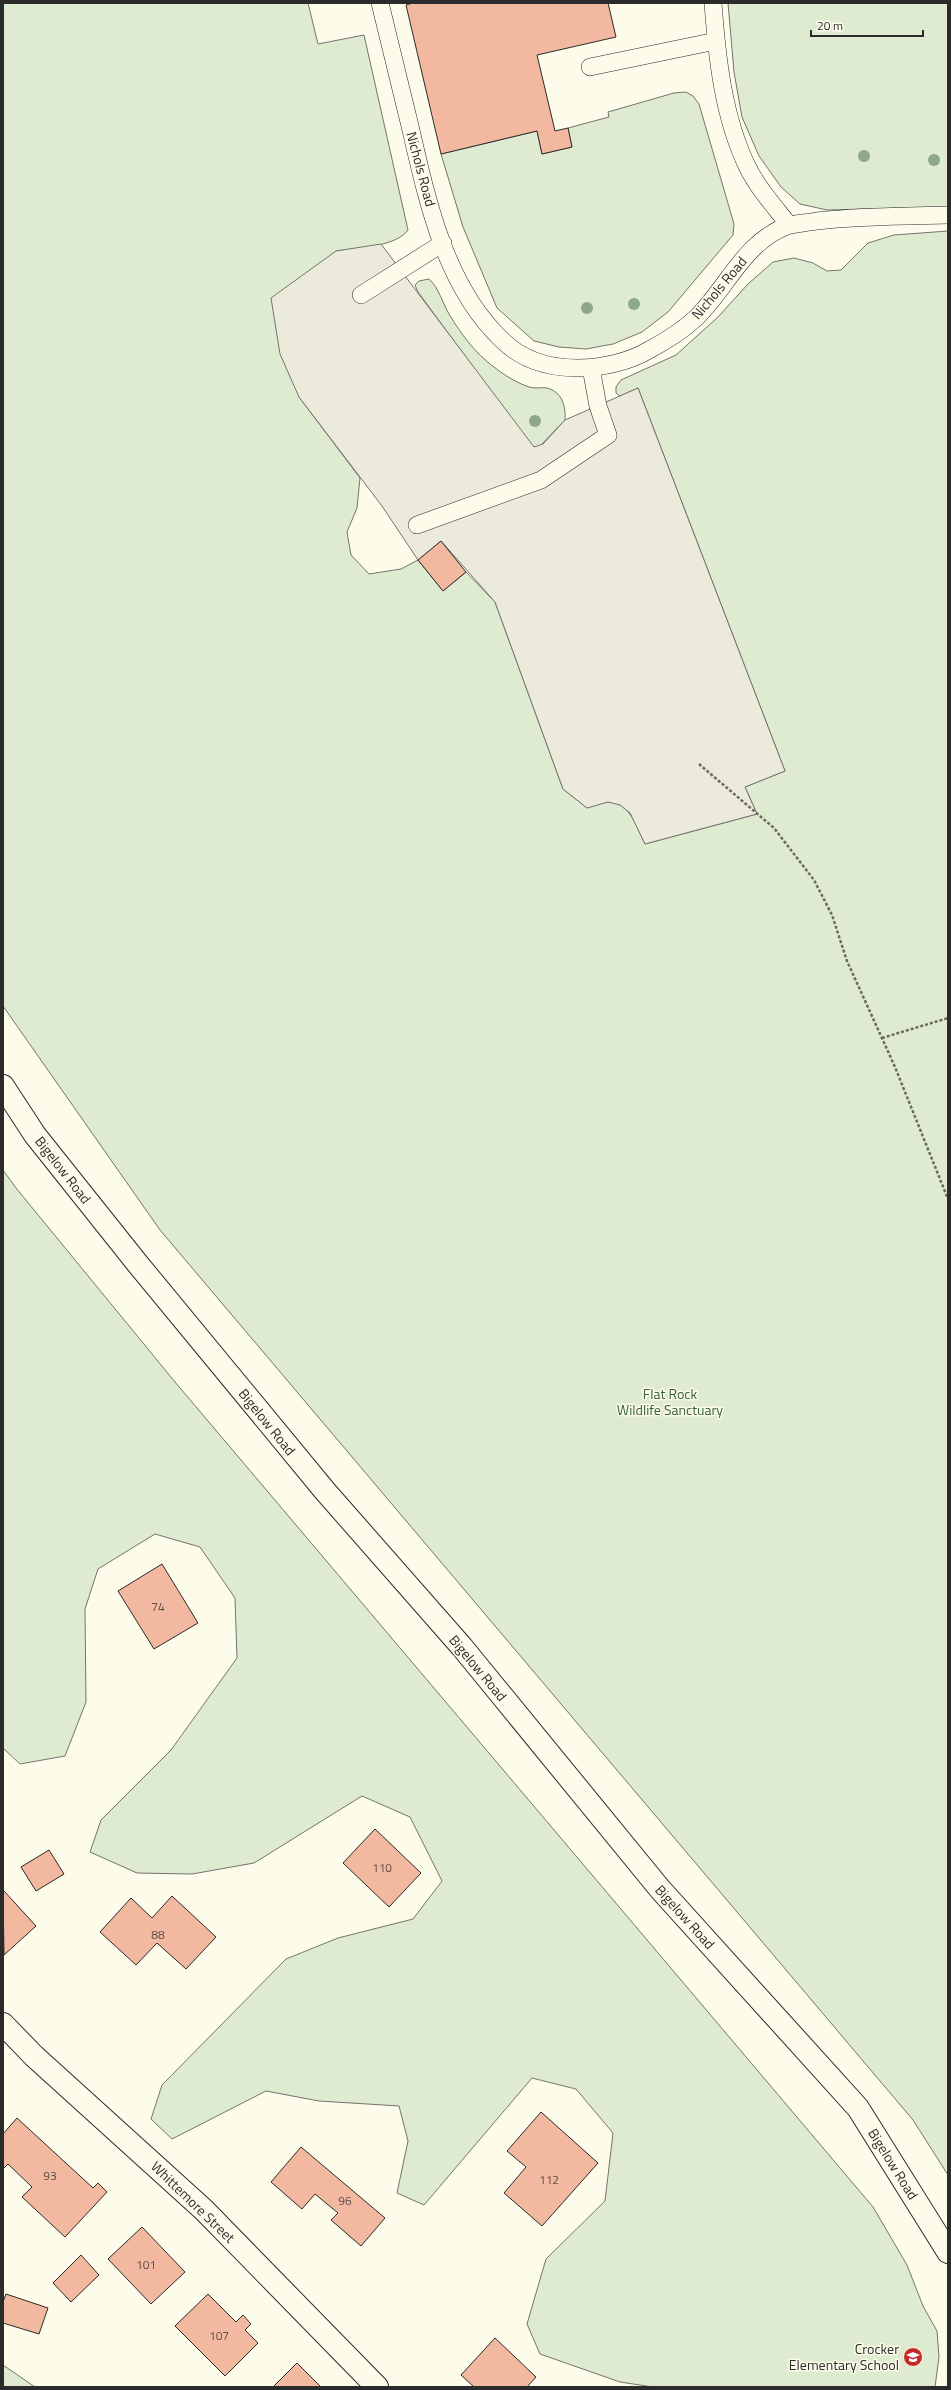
<svg xmlns="http://www.w3.org/2000/svg" width="951" height="2390" font-family="'Titillium Web',sans-serif">
	<style>
		.green { fill: #deebd1; stroke: #74746e }
		.parking { fill: #eceadb; stroke: #74746e }
		.building { fill: #f2b8a0; stroke: #2b2b2b }
		.lines { fill: none; stroke-linecap: round; stroke-linejoin: round }
		.lane-casing { stroke: #2b2b2b; stroke-width: 18 }
		.street-casing { stroke: #2b2b2b; stroke-width: 24 }
		.path { stroke: #6a6964; stroke-width: 2.5; stroke-dasharray: 3 2; stroke-linecap: butt }
		.lane { stroke: #fdfbea; stroke-width: 17 }
		.street { stroke: #fdfbea; stroke-width: 22 }
		.tree { fill: #8ea78a }
		.labels { text-anchor: middle; stroke-width: 3; stroke-linejoin: round; paint-order: stroke }
		.number-label { font-size: 12px; fill: #5d4e48 }
		.street-label { font-size: 14px; fill: #2b2b2b; stroke: #fdfbea }
		.park-label { font-size: 14px; fill: #34623c; stroke: #fdfbea }
		.poi-label { font-size: 14px; fill: #2b2b2b; stroke: #fdfbea; text-anchor: end }
	</style>
	<rect width="100%" height="100%" fill="#fdfbea"/>
	<path class="green" d="M3 3H308L318 44 364 35 408 230C396 247 356 248 336 251L299 397 360 478 357 508 347 532 351 555 369 574 401 569 418 560 443 591 466 572 495 602 563 789 587 808C593 806 601 802 608 802 630 802 637 828 645 844L757 814 745 787 785 771 638 388 620 396 616 393V387L621 380 676 355 718 317 748 284 773 262 794 258 813 263 827 271 841 270 868 243 894 235 948 231V2175L913 2120 160 1230 3 1006Z
		M728 3H948V207L827 210 800 204 781 187 759 156 742 117 734 72Z
		M686 92 693 96 699 104 734 224 733 235 668 312 642 332 613 344 586 349 559 347 534 341 497 308 463 227 441 154 537 131 542 154 572 147 568 128 609 117 608 112 674 93Z
		M429 279C439 288 442 302 449 314 461 334 475 353 494 367 504 375 517 383 529 387 535 389 542 387 547 388 562 392 566 406 565 420L539 447H534L529 443 418 292 415 285 419 281Z
		M3 1170 16 1188 175 1382 873 2207 907 2265 923 2306 937 2331 939 2357 935 2387H653L620 2382 540 2354 527 2324 546 2259 605 2201 613 2133 576 2089 532 2078 424 2205 397 2193 408 2141 399 2106 319 2101 266 2091 172 2139 151 2119 162 2085 286 1959 338 1938 413 1919 442 1881 410 1817 362 1796 254 1863 192 1874 137 1873 90 1852 101 1820 171 1750 237 1658 235 1598 200 1547 155 1534 98 1569 85 1609 86 1702 65 1756 20 1764 3 1748Z
		M3 2365 35 2387H3Z"/>
	<path class="parking" d="M381 244 534 447 543 444 565 420 638 388 785 771 745 787 757 814 645 844 630 813 620 805 608 802 587 808 563 789 495 602 441 541 418 560 382 506 299 397 280 354 271 298 336 251Z"/>
	<path class="building" d="M413 3H608L616 37 537 55 555 131 568 128 572 147 542 154 537 131 441 154 406 5Z
		M441 541 466 572 443 591 418 560Z
		M162 1564 198 1623 154 1649 118 1591Z
		M375 1829 421 1873 389 1907 343 1863Z
		M49 1850 64 1874 36 1891 21 1867Z
		M4 1891 36 1926 4 1955 3 1892Z
		M172 1896 216 1937 186 1969 157 1943 136 1965 100 1932 131 1898 152 1918Z
		M541 2112 598 2163 542 2226 504 2193 526 2167 507 2151Z
		M17 2118 93 2188 98 2183 107 2192 65 2237 22 2197 32 2187 8 2164 3 2169V2134Z
		M301 2147 385 2218 361 2246 331 2220 338 2213 315 2194 302 2209 271 2182Z
		M142 2227 185 2272 151 2304 108 2259Z
		M81 2255 99 2275 71 2302 53 2283Z
		M6 2294 48 2308 39 2334 3 2323V2302Z
		M208 2294 236 2322 243 2315 251 2324 245 2330 258 2343 225 2376 175 2326Z
		M495 2338 536 2377 527 2387H474L461 2375Z
		M297 2363 321 2387H275L274 2386Z"/>
	<g class="lines">
		<defs>
			<path id="lane" d="M380 3C390 44 400 85 410 126 427 200 445 286 502 340 522 360 550 368 578 368 601 368 629 362 649 350 666 341 682 331 696 318 727 288 744 242 787 226 796 223 807 223 817 221 860 216 904 216 948 215
				M713 3C717 57 723 116 747 166 757 187 774 206 789 225
				M590 67 716 41
				M361 295 443 243
				M417 525 541 480 608 435 598 406 591 368"/>
			<path id="street" d="M3 1086 35 1135 137 1263 325 1491 462 1647 660 1889 858 2108 948 2252
				M3 2024 34 2056 204 2210 377 2387"/>
		</defs>
		<use href="#lane" class="lane-casing"/>
		<use href="#street" class="street-casing"/>
		<path class="path" d="M699 764 774 828 814 880 832 915 847 961 895 1067 948 1199
			M882 1038 948 1018"/>
		<use href="#lane" class="lane"/>
		<use href="#street" class="street"/>
	</g>
	<g class="tree">
		<circle cx="864" cy="156" r="6"/>
		<circle cx="934" cy="160" r="6"/>
		<circle cx="634" cy="304" r="6"/>
		<circle cx="587" cy="308" r="6"/>
		<circle cx="535" cy="421" r="6"/>
	</g>
	<defs>
		<symbol id="school-disc" viewBox="-11 -11 22 22"><circle r="9.5" fill="#c62828" stroke="#fdfbea"/><path d="M0-5L7-2L0 1L-7-2ZM-4 1L0 2.5L4 1V4Q0 6-4 4Z" fill="#fff"/></symbol>
	</defs>
	<g fill-rule="evenodd">
		<use href="#school-disc" x="902" y="2346" width="22" height="22"/>
	</g>
	<g class="labels">
		<g class="number-label">
			<text x="158" y="1611">74</text>
			<text x="382" y="1872">110</text>
			<text x="158" y="1939">88</text>
			<text x="50" y="2180">93</text>
			<text x="549" y="2184">112</text>
			<text x="345" y="2205">96</text>
			<text x="146" y="2269">101</text>
			<text x="219" y="2340">107</text>
		</g>
		<g class="street-label">
			<text transform="translate(421 169) rotate(75)" y="5">Nichols Road</text>
			<text transform="translate(719 288) rotate(-50)" y="5">Nichols Road</text>
			<text transform="translate(63 1170) rotate(52)" y="5">Bigelow Road</text>
			<text transform="translate(267 1422) rotate(51)" y="5">Bigelow Road</text>
			<text transform="translate(478 1668) rotate(50)" y="5">Bigelow Road</text>
			<text transform="translate(685 1917) rotate(48)" y="5">Bigelow Road</text>
			<text transform="translate(893 2164) rotate(58)" y="5">Bigelow Road</text>
			<text transform="translate(193 2202) rotate(44)" y="5">Whittemore Street</text>
		</g>
		<g class="park-label">
			<text x="670" y="1399">Flat Rock<tspan x="670" dy="16">Wildlife Sanctuary</tspan></text>
		</g>
		<g class="poi-label">
			<text x="899" y="2354">Crocker<tspan x="899" dy="16">Elementary School</tspan></text>
		</g>
	</g>
	<rect width="951" height="2390" fill="none" stroke="#2b2b2b" stroke-width="8"/>
	<path d="M811 30v6h112v-6" fill="none" stroke="#2b2b2b" stroke-width="2"/>
	<text x="817" y="30" font-size="12" fill="#2b2b2b" stroke="#fdfbea" stroke-width="3" paint-order="stroke">20 m</text>
</svg>
